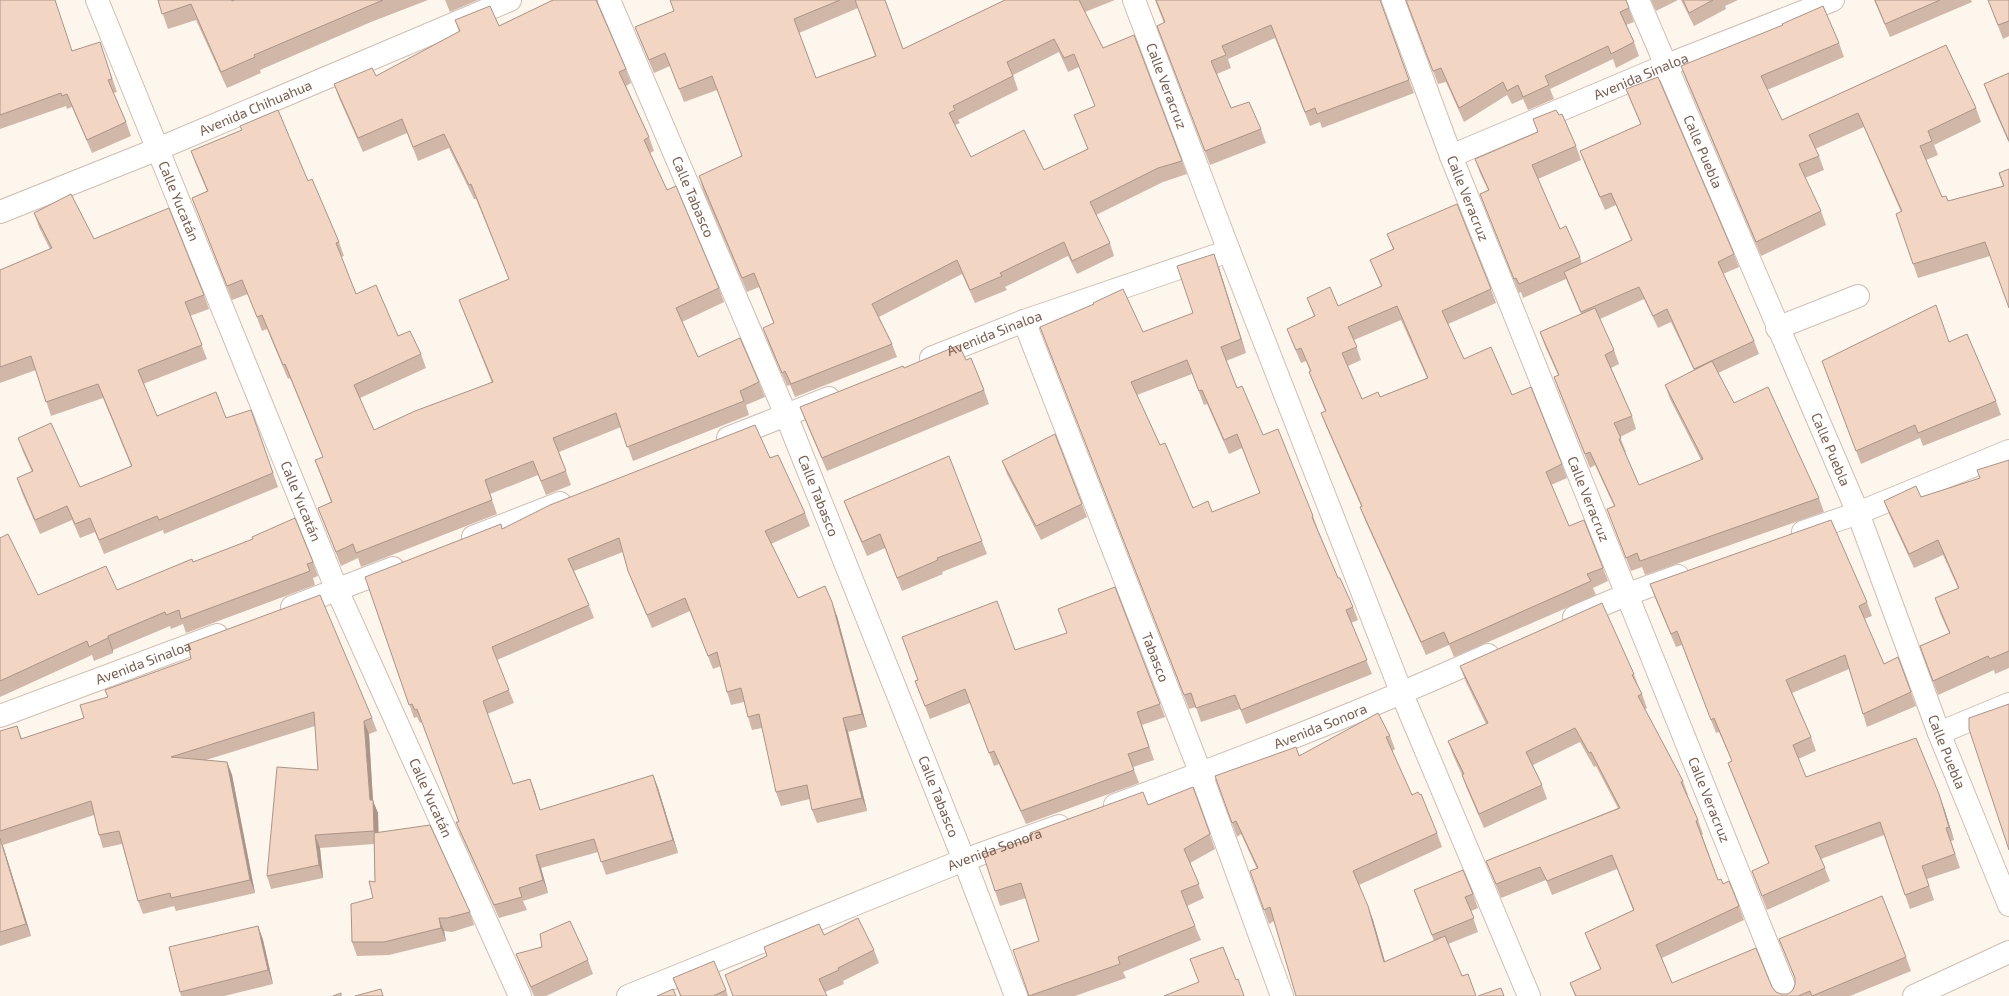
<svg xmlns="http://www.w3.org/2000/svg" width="2009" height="996" font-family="'Exo 2',sans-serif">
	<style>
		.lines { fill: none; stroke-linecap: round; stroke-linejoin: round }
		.minor-casing { stroke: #d1beb0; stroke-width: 24 }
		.minor { stroke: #fff; stroke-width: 22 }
		.wall { fill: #d1b7a8; fill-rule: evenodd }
		.shaded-wall { fill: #aa9588 }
		.building { fill: #f3d5c3; stroke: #aa9588; fill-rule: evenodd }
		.labels { text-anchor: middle; stroke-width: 3; stroke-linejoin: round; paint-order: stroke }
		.street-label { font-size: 14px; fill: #7a5c4d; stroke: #fffaf3 }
	</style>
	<rect width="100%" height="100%" fill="#fdf6ec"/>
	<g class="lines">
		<defs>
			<g id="minor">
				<path id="s1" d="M97 0 337 590 520 996"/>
				<path id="s2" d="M609 0 786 415 964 860 1016 996"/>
				<path id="s3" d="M1134 0 1229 251 1402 694 1529 996"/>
				<path id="s4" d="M1393 0 1451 156 1788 996"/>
				<path id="s5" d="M1638 0 1858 513 1939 733 2009 905"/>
				<path id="s6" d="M1451 156 1667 65 1833 0"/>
				<path id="s7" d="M0 212 158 149 510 0"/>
				<path id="s8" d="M1024 321 1201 774 1282 996"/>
				<path d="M1777 328 1858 296"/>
				<path id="s9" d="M931 358 1024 321 1229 251"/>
				<path d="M728 438 829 398"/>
				<path d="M1803 532 1858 513 2009 451"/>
				<path d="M473 537 560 503"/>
				<path d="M292 607 393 568"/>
				<path d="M1574 617 1628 594 1678 576"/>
				<path id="s10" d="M0 716 217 635"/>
				<path d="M1939 733 2009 704"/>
				<path id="s11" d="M1115 805C1241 759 1366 710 1488 655"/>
				<path id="s12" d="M628 996 964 860 1059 826"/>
				<path d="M1914 996 2009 952"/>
			</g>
		</defs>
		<use href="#minor" class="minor-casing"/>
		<use href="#minor" class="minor"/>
	</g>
	<path class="wall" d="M0 0 73 51 104 55 117 92 113 93 126 122 131 136 92 153 72 107 67 109 66 106 0 129Z
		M158 0H232L233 1 235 0H428L371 22 260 70 261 73 227 88 196 20 168 29Z
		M445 0H478L450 12Z
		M553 0H598V3L626 69 631 83 626 86 649 137 654 151 650 153 667 190 719 288 724 302 682 322 698 357 759 382 765 397 746 405 749 415 633 461 621 427 559 452 571 485 546 495 538 475 490 494 497 514 361 567 358 558 341 566 318 508 331 502 315 460 323 457 290 378 288 379 267 329 262 331 248 294 232 300 192 198 207 191 196 165 191 151 308 181 339 242 344 256 341 257 356 294 398 336 421 354 426 368 360 398 374 430 492 383 459 300 509 279 476 199H474L449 148 418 161 407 133 363 152 339 98 334 84 376 76 459 32 455 20 499 26Z
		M670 0H885L903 49 1005 0H1115L1085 12 1103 48 1134 35 1187 174 1163 182 1096 215 1110 243 1114 256 1077 274 1068 256 1005 287 1007 290 975 303 962 274 879 317 892 344 897 357 795 397 790 385 787 386 768 342 763 328 774 324 759 287 747 292 703 190 699 176 742 156 717 90 684 102 670 66 654 73 640 40 635 27 674 11ZM858 8 875 56 816 78 799 33ZM1059 52 1068 72 1079 67 1095 106 1074 115 1088 149 1044 170 971 157 955 125 960 123 958 120 1018 90 1013 75Z
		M1155 0H1381V4L1414 93 1322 128 1320 122 1310 126 1275 38 1228 59 1231 68 1217 74 1231 108 1261 129 1266 143 1210 165 1157 26 1164 23Z
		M1406 0H1626L1634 22 1626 25 1634 42 1639 56 1616 68 1613 59 1550 89 1554 99 1528 110 1523 99 1512 104 1507 95 1464 122 1446 82 1438 84Z
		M1651 0H1678L1656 11Z
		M1681 0H1738L1725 6 1726 9 1694 26Z
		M1874 0H1971L1972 2 1890 37Z
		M1988 0H2009V36L2003 39Z
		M1839 43 1844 57 1767 90 1782 120 1946 45 1976 108 1981 122 1934 145 1938 155 1926 160 1942 197 1948 201 2003 186 1999 173 2009 169 1990 256 1918 278 1896 214 1901 212 1864 127 1815 149 1819 156 1824 170 1805 178 1821 211 1826 225 1761 256 1686 80 1681 66Z
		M2009 73V143L1989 98 1984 84Z
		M1626 89 1734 254 1739 267 1723 274 1754 341 1759 354 1718 373 1734 403 1819 498 1824 512 1645 575 1642 567 1631 571 1607 509 1614 506 1595 465 1590 468 1559 391 1554 377 1558 375 1545 346 1540 332 1581 314 1566 279 1523 298 1521 292 1519 293 1480 194 1488 190 1480 173 1475 159 1538 132 1533 119 1559 115 1576 146 1581 160 1538 179 1560 229 1580 257 1582 264 1631 240 1616 205 1605 210 1585 164 1580 151 1641 125 1631 102ZM1644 299 1658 328 1671 322 1694 370 1665 385 1670 399 1701 460 1639 485 1625 452H1626L1620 437 1636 429 1632 416 1611 368 1619 364 1614 350 1600 319Z
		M34 213 94 239 204 295 209 309 190 316 207 359 143 384 157 416 226 418 251 410 278 487 164 534 163 530 104 554 95 532 80 538 72 520 40 534 22 493 17 478 32 472 23 452 18 438 80 487 131 466 103 398 51 416 36 370 0 383V270L50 249 39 227Z
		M1387 234 1491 289 1496 303 1448 324 1464 359 1512 395 1562 464 1567 478 1551 485 1569 526 1603 568 1608 581 1593 588 1596 595 1454 657 1449 645 1426 655 1365 520 1360 507 1361 506 1326 426 1321 413 1325 411 1314 385 1309 372 1310 371 1306 361 1301 363 1292 342 1287 329 1314 316 1307 298 1338 306 1381 286 1370 260 1393 249ZM1401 320 1427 378 1380 397 1362 399 1348 366 1361 360 1354 340Z
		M1219 268 1246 353 1226 361 1237 388 1263 435 1313 516 1318 530 1338 578 1353 607 1358 620 1351 623 1372 674 1246 724 1240 709 1201 722 1196 707 1189 709 1040 327 1143 332 1193 313ZM1192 374 1204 405 1207 404 1229 454 1242 448 1260 493 1212 512 1193 508 1160 445 1137 395Z
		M1949 342 1996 401 2001 415 1923 446 1920 438 1861 464 1822 361Z
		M966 360 984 390 989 404 827 471 805 420 800 407 904 368Z
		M770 458 805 513 810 526 771 544 798 598 837 616 867 727 848 732 867 811 817 823 812 810 810 799 781 806 776 792 762 728 752 730 748 717 744 702 731 705 727 692 721 666 713 669 690 611 652 628 633 584 623 552 574 571 589 605 594 618 497 660 514 703 487 714 513 784 530 779 540 810 653 775 658 788 678 853 606 875 598 852 541 868 548 893 523 901 527 910 499 918 461 835 456 822H459L422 722 420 723 417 717 414 718 365 577 502 529Z
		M2009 460V668L1995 674 1994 670 1938 695 1920 646 1949 633 1940 613 1935 598 1958 588 1943 555 1914 568 1890 516 1884 501 1921 497 1980 478Z
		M1002 461 1082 504 1087 517 1041 540 1007 474Z
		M844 501 982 541 987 554 942 572 943 574 902 591 885 548 867 556 849 514Z
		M0 538 38 595 117 590 193 562H313L318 576 313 578 315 585 186 633 183 624 171 629 170 626 113 650V653L94 661 92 655 0 697Z
		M1650 584 1867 602 1872 616 1864 619 1884 664 1898 657 1916 706 1867 727 1863 714 1849 669 1792 693 1811 737 1816 751 1798 759 1806 777 1944 808 1954 840 1951 841 1960 868 1927 879 1934 900 1910 909 1884 835 1821 859 1830 881 1767 910 1752 871 1769 864 1733 776 1728 763 1732 761 1719 732 1716 733 1682 645 1676 647 1655 598Z
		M1015 650 1160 704 1165 717 1142 725 1154 760 1133 767 1139 783 1026 824 999 764 994 766 970 703 930 719 915 681Z
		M1460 666 1634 674 1639 688 1642 694 1647 708 1645 709 1683 781 1688 795H1687L1698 820 1703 834 1702 835 1718 880 1723 884 1739 906 1744 920 1662 958 1672 983 1772 987 1776 992 1781 994H1788L1793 990 1795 984V979L1779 939 1906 957 1911 971 1850 996H1575L1570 983 1600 969 1590 946 1585 933 1633 910 1617 869 1552 895 1546 880 1501 898 1486 861 1618 808 1596 766 1594 767 1580 742 1533 765 1542 785 1547 799 1484 828 1467 789 1462 775 1453 755 1448 741 1486 724 1465 680Z
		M105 690 372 718 377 731 369 734 373 801 378 813V832L470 912 474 925 452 932 444 931 446 941 389 955 357 956 352 942 373 898 375 882 374 844 320 848 323 878 271 889 267 876 318 770 315 726 206 760 227 762 232 775 255 893 176 911 174 906 143 914 138 901 122 844 103 848 99 835 94 815 3 845 0 837V731L17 726 22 739 84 718 108 697Z
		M1390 736 1395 749 1392 751 1412 795 1437 833 1442 847 1359 885 1373 920 1385 962 1434 941 1414 890 1473 894 1478 908 1471 911 1478 932 1448 944 1462 976 1476 996 1274 921 1269 924 1250 871 1257 869 1241 834 1237 837 1215 776 1299 756Z
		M1193 787 1215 849 1190 863 1204 898 1187 906 1195 926 1201 940 1123 972 1126 978 1075 996H1029L1039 941 1026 898 1000 906 995 891 1032 838 1030 833 1148 805Z
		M0 838 4 849 31 936 0 946Z
		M258 926 263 940 273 984 224 996H181L180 992Z
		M824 935 874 950 879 963 843 981 844 984 825 992 767 956 764 947Z
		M516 954 588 960 593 974 546 996H534L521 967Z
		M673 978 726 990 728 996H680Z"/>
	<path class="shaded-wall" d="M1214 254 1219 268 1246 353 1241 339Z
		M832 602 837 616 867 727 862 714Z
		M108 636 113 650V653L108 638Z
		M843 718 848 732 867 811 862 798Z
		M364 721 369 734 373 801 378 813 379 844 374 831 370 800Z
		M227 762 232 775 255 893 250 880Z
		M653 775 658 788 678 853 673 840Z
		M530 779 535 792 544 823 540 810Z
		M1939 794 1944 808 1954 840 1949 827Z
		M315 835 320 848 323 878 319 865Z
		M0 838 4 849 31 936 26 924Z
		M536 855 541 868 548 893 543 880Z
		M1368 906 1373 920 1389 976 1384 962Z
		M439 918 444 931 446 941 441 928Z
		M258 926 263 940 273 984 268 970Z"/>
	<path class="building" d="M0 0H55L72 51 100 42 112 79 108 80 126 122 87 140 67 94 62 96 61 93 0 115Z
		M158 0H232V1L235 0H383L254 55 255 57 221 72 191 4 162 14Z
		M553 0H596L626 69 619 72 649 137 644 140 667 190 676 186 719 288 676 308 698 357 740 338 759 382 740 391 744 401 627 447 616 413 553 438 566 471 541 481 533 461 485 480 492 500 356 553 353 544 336 552 318 508 332 502 315 460 323 457 285 364 283 365 262 315 257 317 242 280 227 286 192 198 208 191 191 151 242 130 240 126 278 110 308 181 312 179 339 242 336 243 356 294 376 285 398 336 410 331 421 354 354 385 374 430 415 411 493 382 459 300 509 279 471 184 469 185 444 134 413 147 402 119 358 138 334 84 372 68 376 76 460 31 455 20 490 6 499 26Z
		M670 0H840L794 19 816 78 876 56 855 0H885L903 49 1005 0H1079L1103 48 1134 35 1182 161 1158 168 1090 202 1110 243 1072 261 1064 242 1000 273 1002 276 970 290 957 260 872 304 892 344 791 384 785 371 782 373 763 328 774 323 754 273 742 278 699 176 742 156 712 76 679 89 665 53 649 60 635 27 674 11ZM1054 39 1064 58 1074 54 1095 106 1074 115 1088 149 1044 170 1024 130 971 157 949 113 955 110 953 106 1013 76 1007 62Z
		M1156 0H1380L1409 80 1317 114 1315 108 1305 112 1271 25 1222 46 1226 55 1211 61 1231 108 1249 102 1261 129 1205 151 1157 26 1165 22Z
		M1406 0H1626L1629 8 1620 12 1634 42 1611 54 1608 46 1545 76 1549 85 1523 97 1518 85 1507 91 1503 82 1459 108 1441 68 1433 71Z
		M1683 0H1713L1689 13Z
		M1875 0H1940L1885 24Z
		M1988 0H2009V21L1998 25Z
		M1823 6 1839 43 1761 76 1782 120 1946 45 1976 108 1928 131 1932 141 1920 146 1942 197 1946 196 1948 201 2004 186 1999 173 2009 169V308L1985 242 1913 264 1896 214 1902 211 1858 113 1809 135 1819 156 1799 164 1821 211 1756 242 1681 66 1783 25 1782 24Z
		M2009 73V141L1984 84Z
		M1658 77 1734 254 1718 262 1754 341 1694 369 1667 309 1653 316 1639 287 1581 312 1564 272 1632 240 1611 193 1600 197 1580 151 1641 124 1626 89Z
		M1556 110 1559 115 1562 114 1576 146 1532 165 1560 229 1566 226 1580 257 1519 284 1516 278 1514 279 1480 194 1489 190 1475 159 1538 132 1533 119Z
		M71 194 94 239 169 208 204 295 185 302 202 345 138 370 157 416 216 392 226 418 251 410 273 473 159 520 157 516 99 540 90 518 75 524 67 506 35 520 17 478 33 471 18 438 51 423 80 487 132 466 98 384 46 402 31 356 0 367V270L52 248 34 213Z
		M1457 204 1491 289 1442 311 1464 359 1491 347 1512 395 1531 387 1562 464 1546 472 1569 526 1584 520 1603 568 1587 574 1591 581 1449 644 1444 632 1421 642 1360 507 1362 506 1321 413 1326 411 1309 372 1311 371 1301 348 1296 350 1287 329 1315 316 1307 298 1330 287 1338 306 1382 286 1370 260 1394 249 1387 234ZM1397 306 1428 378 1380 397 1378 392 1362 399 1342 353 1357 347 1348 327Z
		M1214 254 1241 339 1221 347 1237 388 1242 386 1263 435 1278 429 1313 516 1312 517 1338 578H1340L1353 607 1346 610 1367 660 1241 710 1235 695 1196 708 1191 693 1184 695 1040 327 1094 304 1093 303 1123 289 1143 332 1193 313 1177 266ZM1187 360 1199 391 1202 390 1224 440 1237 434 1260 493 1212 512 1208 501 1193 508 1165 443 1160 445 1131 382Z
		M1936 305 1949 342 1967 334 1996 401 1918 433 1915 425 1856 451 1822 361Z
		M1595 308 1614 350 1605 355 1632 416 1614 423 1621 438 1619 439 1639 485 1703 459 1665 385 1712 361 1734 403 1768 387 1819 498 1640 561 1637 553 1626 558 1607 509 1615 506 1590 452 1585 454 1554 377 1559 375 1540 332Z
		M959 345 966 360 971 358 984 390 822 458 800 407 903 366 904 368Z
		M755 425 770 458 778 455 805 513 765 531 798 598 825 586 832 602 862 714 843 718 862 798 812 810 807 785 776 792 759 714 748 717 741 688 727 692 717 652 708 656 685 598 647 615 628 571 619 538 568 559 589 605 492 647 509 690 483 701 513 784 530 779 540 810 653 775 673 840 601 862 594 839 536 855 543 880 519 888 522 897 494 905 456 822H459L417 709 415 710 412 704 409 705 365 577 501 524 502 529 550 505Z
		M1055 434 1082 504 1036 526 1002 461Z
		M949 456 982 541 937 558 938 560 897 578 880 534 862 542 844 501Z
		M2009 460V651L1990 659 1988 656 1933 681 1920 646 1950 633 1935 598 1959 588 1938 540 1909 554 1884 501 1916 486 1921 497 1980 478 1977 470Z
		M295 518 313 562 307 564 310 571 181 619 179 610 166 615 165 612 108 636V638L89 647 87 641 0 681V538L8 534 38 595 106 566 117 590 192 559 193 562 253 539 252 537Z
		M1831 520 1867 602 1859 606 1884 664 1898 657 1911 692 1863 714 1845 655 1786 680 1811 737 1793 745 1806 777 1916 738 1939 794 1949 827 1946 828 1955 854 1922 866 1929 886 1905 895 1880 822 1815 846 1825 868 1762 896 1752 871 1769 863 1728 763 1732 761 1714 718 1711 720 1677 631 1671 634 1650 584Z
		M1115 587 1160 704 1137 712 1149 747 1128 754 1134 770 1021 811 994 751 989 753 965 689 925 706 915 681 918 680 902 637 997 601 1015 650 1067 633 1058 609Z
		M320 595 372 718 364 721 370 800H373L374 831 315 835 319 865 267 876 277 767 318 770 314 712 171 757 227 762 250 880 171 898 170 893 138 901 119 831 99 835 91 801 0 831V731L17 726 21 739 84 718 80 705 108 697 105 690 191 659 188 644Z
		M1602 603 1634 674 1632 675 1642 694 1638 696 1683 781 1681 782 1698 820 1696 821 1718 880 1721 879 1723 884 1729 881 1739 906 1656 945 1672 983 1756 948 1772 987 1776 992 1781 994H1788L1793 990 1795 984V978L1779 939 1882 896 1906 957 1812 996 1810 991 1798 996H1576L1570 983 1601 969 1585 933 1634 910 1612 855 1547 881 1540 867 1496 884 1486 861 1620 808 1591 752 1589 753 1575 728 1526 752 1542 785 1479 814 1462 775 1464 774 1448 741 1488 723 1460 666Z
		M2009 704V850L1969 729V718Z
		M1378 713 1390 736 1386 737 1412 795 1418 792 1420 795 1421 794 1437 833 1353 871 1368 906 1384 962 1445 936 1462 976 1468 974 1476 996H1296L1270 907 1264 910 1250 871 1258 868 1236 821 1232 823 1215 776 1296 747 1299 756Z
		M1193 787 1210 834 1184 849 1199 884 1181 891 1195 926 1118 957 1120 964 1029 996 1013 950 1039 941 1021 883 995 891 983 854 1032 838 1030 833 1143 792 1148 805Z
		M430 825 470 912 447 918H439L441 928 384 942H352L351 904 373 898 369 881 375 882 374 833Z
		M0 838 26 924 0 932Z
		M1463 870 1473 894 1465 897 1474 918 1432 935 1414 890Z
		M858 918 874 950 838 968 839 970 819 979 827 996H733L725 975 767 956 764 947 819 924 824 935Z
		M570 921 588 960 531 987 516 954 542 947 540 934Z
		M258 926 268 970 180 992 169 947Z
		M1223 947 1236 980 1238 979 1244 996H1164L1199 982 1190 959Z
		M714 961 726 990 713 996H681L673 978Z
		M1501 988 1504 996H1478Z
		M381 989 383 996H355Z
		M673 989 676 996H657Z
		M341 993V996H333Z"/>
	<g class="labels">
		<g class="street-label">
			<text dy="5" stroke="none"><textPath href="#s6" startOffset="206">Avenida Sinaloa</textPath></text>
			<text dy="5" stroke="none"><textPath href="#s3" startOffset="92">Calle Veracruz</textPath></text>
			<text dy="5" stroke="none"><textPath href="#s7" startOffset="276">Avenida Chihuahua</textPath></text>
			<text dy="5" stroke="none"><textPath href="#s5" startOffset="165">Calle Puebla</textPath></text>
			<text dy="5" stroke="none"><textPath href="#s2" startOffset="214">Calle Tabasco</textPath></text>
			<text dy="5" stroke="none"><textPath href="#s4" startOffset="212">Calle Veracruz</textPath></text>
			<text dy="5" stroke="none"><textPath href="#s1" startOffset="217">Calle Yucatán</textPath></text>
			<text dy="5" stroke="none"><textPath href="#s9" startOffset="68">Avenida Sinaloa</textPath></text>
			<text dy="5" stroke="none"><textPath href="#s5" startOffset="489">Calle Puebla</textPath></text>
			<text dy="5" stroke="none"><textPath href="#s2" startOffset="538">Calle Tabasco</textPath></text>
			<text dy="5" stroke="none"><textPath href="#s4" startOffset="536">Calle Veracruz</textPath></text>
			<text dy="5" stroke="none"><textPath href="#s1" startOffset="541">Calle Yucatán</textPath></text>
			<text dy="5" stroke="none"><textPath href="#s8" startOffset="361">Tabasco</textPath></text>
			<text dy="5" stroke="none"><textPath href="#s10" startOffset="153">Avenida Sinaloa</textPath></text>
			<text dy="5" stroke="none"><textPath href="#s11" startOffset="220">Avenida Sonora</textPath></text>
			<text dy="5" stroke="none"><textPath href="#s5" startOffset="813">Calle Puebla</textPath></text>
			<text dy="5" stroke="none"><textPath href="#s2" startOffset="862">Calle Tabasco</textPath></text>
			<text dy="5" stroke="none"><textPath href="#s1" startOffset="865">Calle Yucatán</textPath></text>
			<text dy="5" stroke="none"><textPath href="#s4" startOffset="860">Calle Veracruz</textPath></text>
			<text dy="5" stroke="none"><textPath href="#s12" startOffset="395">Avenida Sonora</textPath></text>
		</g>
	</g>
</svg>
